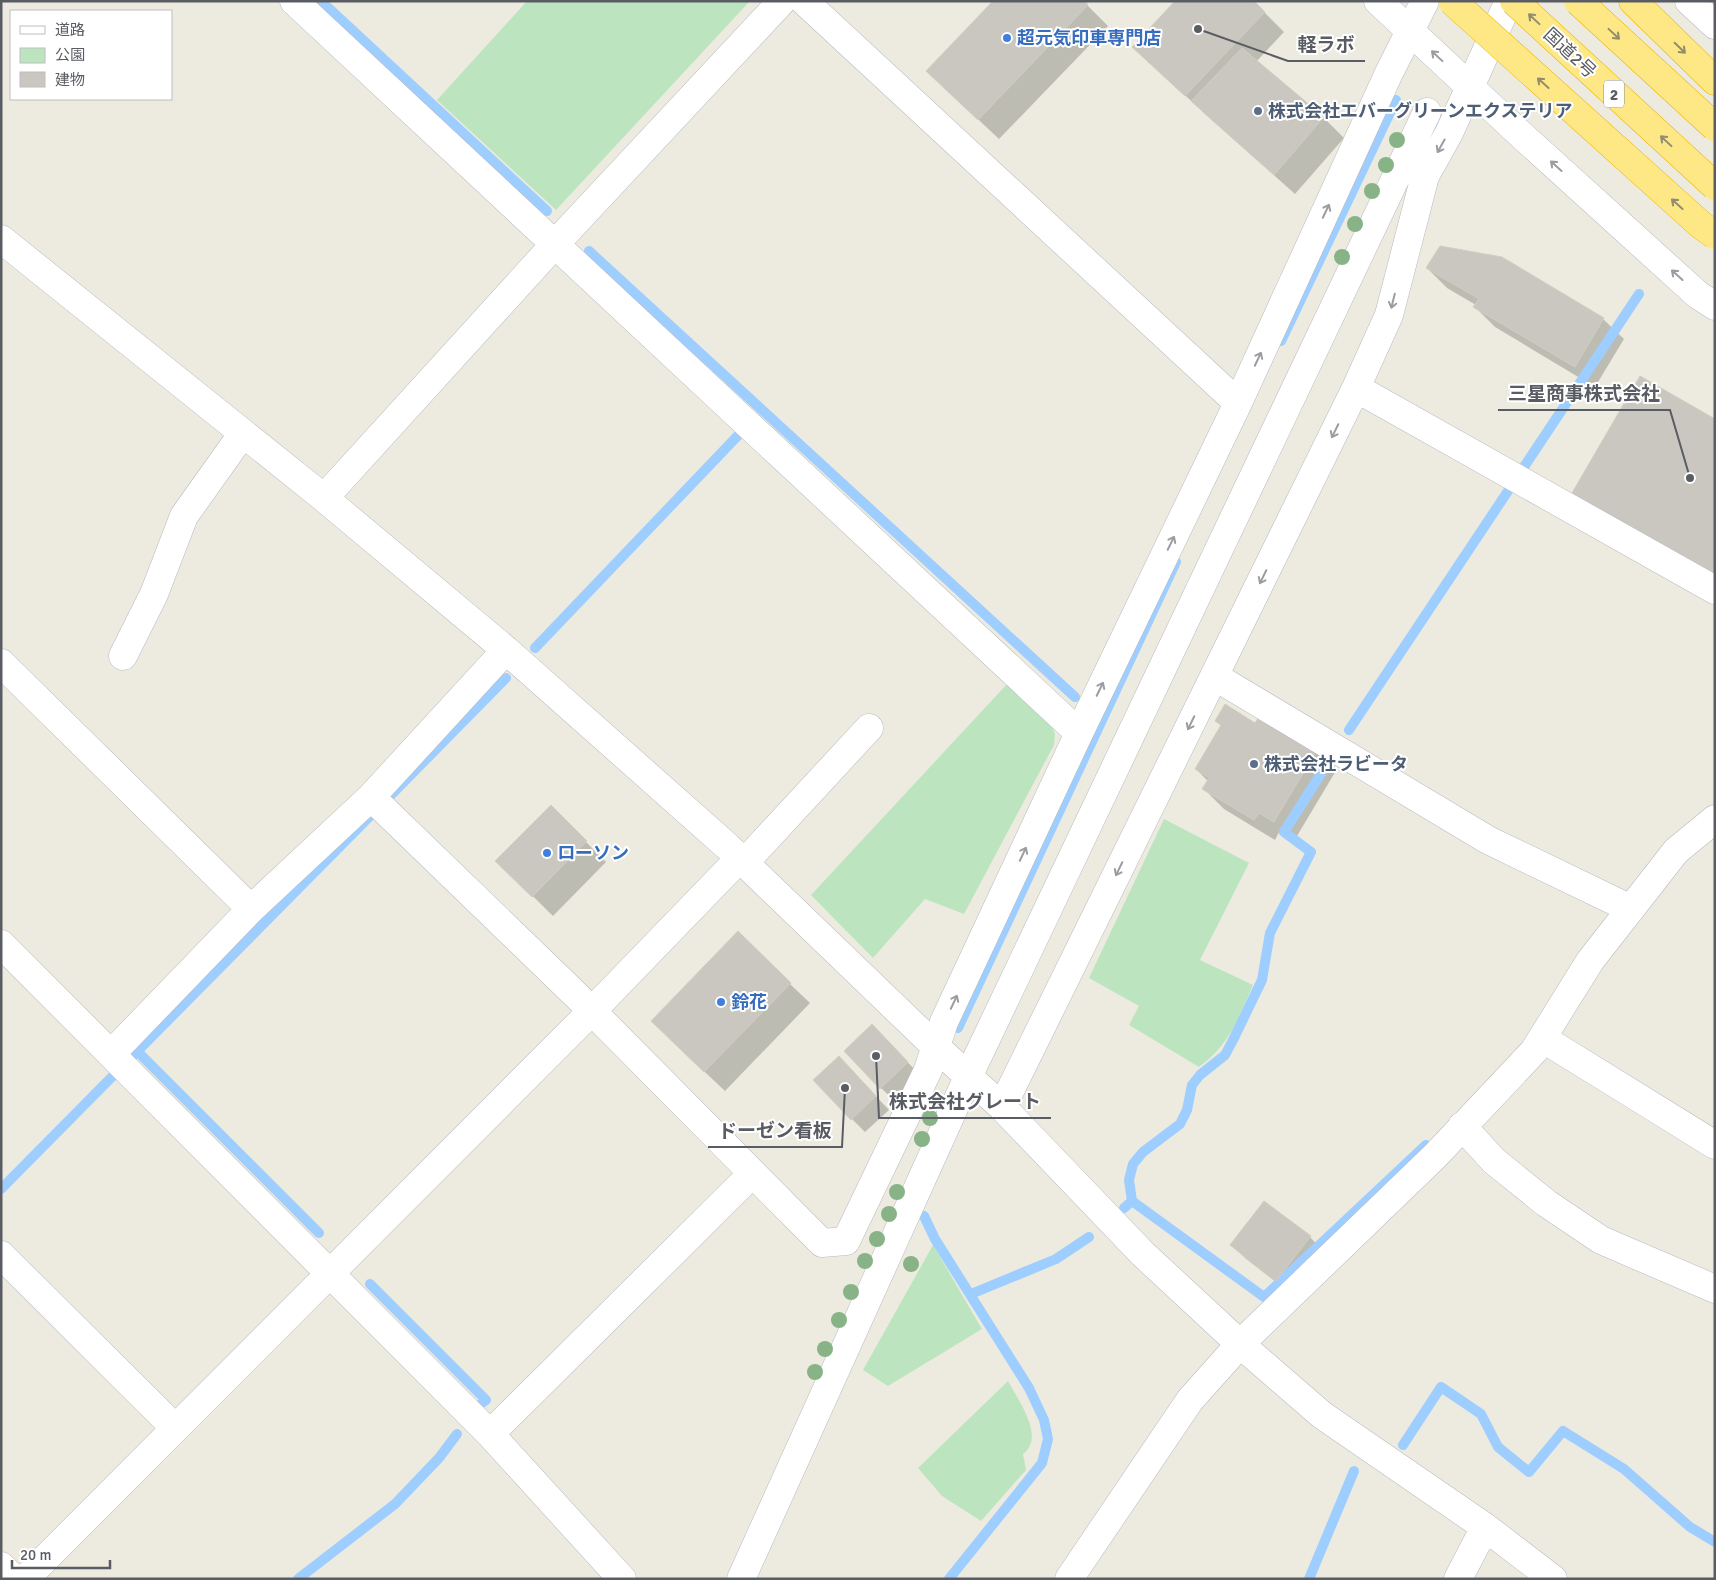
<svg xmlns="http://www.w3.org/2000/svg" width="1716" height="1580" font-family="Signika,'Noto Sans JP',sans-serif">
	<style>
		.green { fill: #bce5bf }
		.shadow { fill: #0003 }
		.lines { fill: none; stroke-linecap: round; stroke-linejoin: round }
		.stream { stroke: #9eceff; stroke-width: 10 }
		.building { fill: #c9c7c0; stroke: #d1cdbf }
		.street-casing { stroke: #b8bac0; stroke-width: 29 }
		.secondary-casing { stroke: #b9bcc3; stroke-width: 29 }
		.highway-casing { stroke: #edb300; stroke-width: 29 }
		.street { stroke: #fff; stroke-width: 28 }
		.secondary { stroke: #fff; stroke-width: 28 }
		.highway { stroke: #fee886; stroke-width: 28 }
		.highway-bridge-casing { stroke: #edb300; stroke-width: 29; stroke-linecap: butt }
		.highway-bridge { stroke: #fee886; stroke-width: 28 }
		.tree { fill: #87b386 }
		.oneway { stroke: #938d6f }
		.oneway2 { stroke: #9b9da1 }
		.shop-dot { fill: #3f7fe0; stroke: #fff; stroke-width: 2 }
		.service-dot { fill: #5c6f8a; stroke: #fff; stroke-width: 2 }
		.labels { text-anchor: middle; stroke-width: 4; stroke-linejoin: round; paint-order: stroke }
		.shield { fill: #fff; stroke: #8b8d91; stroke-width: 1 }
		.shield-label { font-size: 16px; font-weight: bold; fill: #595c62 }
		.shop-label { font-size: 18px; font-weight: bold; fill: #366cbe; stroke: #fff; text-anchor: start }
		.street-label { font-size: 18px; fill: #595c62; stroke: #fff }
		.service-label { font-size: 18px; font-weight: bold; fill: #4e5e75; stroke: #fff; text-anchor: start }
		.leader { fill: none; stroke: #595c62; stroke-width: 2 }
		.callout-dot { fill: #595c62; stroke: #fff; stroke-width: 2 }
		.callout-label { font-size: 19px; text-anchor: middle; font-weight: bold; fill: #595c62; stroke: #fff; stroke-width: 4; stroke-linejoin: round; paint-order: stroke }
	</style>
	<rect width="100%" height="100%" fill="#edebe0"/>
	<path class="green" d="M527 1H750L556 210 437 100Z
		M1008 683 1050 722 1055 734 1054 745 964 914 925 899 873 958 811 895Z
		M1164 819 1249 863 1200 960 1253 985C1237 1020 1231 1043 1199 1067L1129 1025 1139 1006 1089 978Z
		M933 1245 982 1329 888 1386 863 1370Z
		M1008 1381C1018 1400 1046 1437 1023 1454L1026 1470 981 1521 942 1496 918 1468Z"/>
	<path class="shadow" d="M1083 1 1108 26 999 139 948 91Z
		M1264 12 1284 32 1256 62 1324 118 1344 138 1295 194 1206 115 1134 47Z
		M1427 268 1603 319 1624 339 1595 387 1495 327 1475 307 1476 305 1447 288Z
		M1715 420V585L1600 519 1574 493Z
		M1217 721 1256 725 1317 749 1337 769 1294 841 1279 832 1275 840 1224 809 1204 789 1208 781 1196 769 1222 726Z
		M551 807 606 862 553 916 497 861Z
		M790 984 810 1003 725 1091 672 1041Z
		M885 1039 921 1076 895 1101 881 1088Z
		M852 1071 889 1110 865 1132 852 1119Z
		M1264 1202 1310 1237 1323 1251 1290 1293 1245 1258 1232 1245Z"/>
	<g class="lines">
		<path class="stream" d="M321 1 547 211
			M589 251 1075 697
			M1281 341 1396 100
			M535 648 748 425
			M1349 730 1639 294
			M387 799 506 678
			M958 1028 1176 562
			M138 1052 319 1233
			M1 1189 377 809
			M1132 1201 1129 1180 1133 1164 1143 1152 1180 1124 1187 1110 1192 1085 1200 1075 1225 1055 1233 1040 1262 980 1270 933 1311 852 1284 832 1322 772
			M1124 1208 1132 1201 1264 1297 1426 1145
			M924 1216 935 1239 1029 1388 1044 1420 1048 1439 1042 1463 949 1579
			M370 1284 486 1400 482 1403
			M971 1294 1056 1259 1089 1237
			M1403 1445 1441 1387 1481 1414 1498 1447 1529 1472 1563 1431 1624 1469 1690 1527 1715 1542
			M298 1579 395 1504 439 1458 457 1434
			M1309 1579 1354 1471"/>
	</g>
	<path class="building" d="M993 1H1085L1088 5 978 120 926 71Z
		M1175 1H1254L1265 12 1185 96 1132 47Z
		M1242 48 1324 117 1274 175 1191 101Z
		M1440 246 1502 257 1604 318 1575 367 1473 307 1479 299 1426 268Z
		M1640 376 1715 419V575L1572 493Z
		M1225 704 1255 723 1261 714 1318 748 1274 822 1259 813 1254 820 1202 789 1209 778 1195 769 1221 725 1215 721Z
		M551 805 587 841 532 897 495 861Z
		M738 931 791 983 704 1072 651 1021Z
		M872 1024 908 1062 880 1089 844 1051Z
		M839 1056 876 1096 851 1120 813 1080Z
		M1264 1201 1311 1236 1276 1281 1230 1245Z"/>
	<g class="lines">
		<defs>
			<path id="street" d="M294 1 1079 733
				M804 1 1238 403
				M1378 1 1518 132 1698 295 1715 306
				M1689 1 1715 25
				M1 239 324 498 506 650 728 847 936 1047 1002 1107 1143 1254 1240 1344 1322 1415 1485 1527 1553 1579
				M1356 388 1715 590
				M324 498 555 244 782 1
				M123 656 154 594 184 516 243 433
				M1 663 251 909
				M1214 676 1488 840 1631 909
				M371 797 578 997 822 1243 846 1241 928 1070 944 1022 1079 733 1238 403 1388 75 1425 1
				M745 862 869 728
				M1 944 490 1434 622 1579
				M1542 1038 1715 1145
				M112 1053 251 909 371 797 506 650
				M1002 1107 1356 388 1389 315 1425 176 1449 133 1509 1
				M1462 1126 1494 1161 1546 1203 1601 1240 1715 1289
				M1 1255 174 1427
				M490 1434 752 1174
				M1 1566 14 1579
				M741 1579 968 1077 1427 112
				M1069 1579 1190 1400 1240 1344 1435 1156 1534 1051 1590 961 1676 851 1715 819
				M1458 1579 1485 1527"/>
			<path id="secondary" d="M25 1579 592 1011 740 858"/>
			<path id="highway" d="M1633 1 1715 81"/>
		</defs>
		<use href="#street" class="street-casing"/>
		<use href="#secondary" class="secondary-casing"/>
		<use href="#highway" class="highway-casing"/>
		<use href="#street" class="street"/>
		<use href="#secondary" class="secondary"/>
		<use href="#highway" class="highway"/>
		<defs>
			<path id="highway-bridge" d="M1452 1 1701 225 1715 235
				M1514 1 1715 186
				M1578 1 1715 127"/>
		</defs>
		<use href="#highway-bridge" class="highway-bridge-casing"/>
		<use href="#highway-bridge" class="highway-bridge"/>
	</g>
	<g class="tree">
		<circle cx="1397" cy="140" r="8"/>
		<circle cx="1386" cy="165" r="8"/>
		<circle cx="1372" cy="191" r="8"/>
		<circle cx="1355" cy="224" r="8"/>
		<circle cx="1342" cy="257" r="8"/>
		<circle cx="937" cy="1101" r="8"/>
		<circle cx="930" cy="1118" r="8"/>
		<circle cx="922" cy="1139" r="8"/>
		<circle cx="897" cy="1192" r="8"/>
		<circle cx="889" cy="1214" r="8"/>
		<circle cx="877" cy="1239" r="8"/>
		<circle cx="865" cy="1261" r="8"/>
		<circle cx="911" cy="1264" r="8"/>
		<circle cx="851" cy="1292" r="8"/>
		<circle cx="839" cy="1320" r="8"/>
		<circle cx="825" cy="1349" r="8"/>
		<circle cx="815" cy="1372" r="8"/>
	</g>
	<defs><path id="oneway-shaft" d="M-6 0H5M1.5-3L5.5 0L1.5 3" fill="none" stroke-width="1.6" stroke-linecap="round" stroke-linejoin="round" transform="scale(1.25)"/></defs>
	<g class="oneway">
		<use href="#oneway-shaft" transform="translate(1534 19) rotate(-137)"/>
		<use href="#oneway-shaft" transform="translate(1614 34) rotate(43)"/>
		<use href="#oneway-shaft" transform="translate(1680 48) rotate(44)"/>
		<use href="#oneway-shaft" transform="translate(1543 83) rotate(-138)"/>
		<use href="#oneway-shaft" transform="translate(1666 141) rotate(-137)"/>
		<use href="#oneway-shaft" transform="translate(1677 204) rotate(-138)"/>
	</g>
	<g class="oneway2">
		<use href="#oneway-shaft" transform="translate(1437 56) rotate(-137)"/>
		<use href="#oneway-shaft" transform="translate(1441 146) rotate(119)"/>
		<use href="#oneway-shaft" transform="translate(1556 166) rotate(-138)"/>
		<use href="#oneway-shaft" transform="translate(1326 211) rotate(-65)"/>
		<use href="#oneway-shaft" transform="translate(1677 275) rotate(-138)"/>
		<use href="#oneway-shaft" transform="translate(1393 301) rotate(104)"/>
		<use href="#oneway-shaft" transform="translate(1258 359) rotate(-65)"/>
		<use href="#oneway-shaft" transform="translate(1335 431) rotate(116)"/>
		<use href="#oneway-shaft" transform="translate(1171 543) rotate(-64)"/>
		<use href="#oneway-shaft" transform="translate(1263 577) rotate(116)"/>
		<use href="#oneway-shaft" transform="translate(1100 689) rotate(-64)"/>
		<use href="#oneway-shaft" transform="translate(1191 723) rotate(116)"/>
		<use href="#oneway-shaft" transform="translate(1023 854) rotate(-65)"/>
		<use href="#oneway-shaft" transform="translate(1119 869) rotate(116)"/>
		<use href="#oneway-shaft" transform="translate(954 1002) rotate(-65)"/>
	</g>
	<g class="shop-dot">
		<circle cx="1007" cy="38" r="5"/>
		<circle cx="547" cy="853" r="5"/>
		<circle cx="721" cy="1002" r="5"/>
	</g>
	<g class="service-dot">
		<circle cx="1258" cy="111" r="5"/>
		<circle cx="1254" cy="764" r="5"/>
	</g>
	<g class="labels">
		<rect class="shield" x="1604" y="80.5" width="20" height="27" rx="4"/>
		<g class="shield-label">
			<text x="1614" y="100">2</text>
		</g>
		<g class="shop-label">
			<text x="1017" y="44">超元気印車専門店</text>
			<text x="557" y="859">ローソン</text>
			<text x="731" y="1008">鈴花</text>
		</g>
		<g class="street-label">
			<text transform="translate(1570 53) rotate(43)" y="6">国道2号</text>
		</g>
		<g class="service-label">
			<text x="1268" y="117">株式会社エバーグリーンエクステリア</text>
			<text x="1264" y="770">株式会社ラビータ</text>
		</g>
	</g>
	<path class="leader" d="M1198 29L1288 61H1365M1690 478L1670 410H1498M876 1056L879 1118H1051M845 1088L842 1147H708"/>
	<g class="callout-dot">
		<circle cx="1198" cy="29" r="5"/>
		<circle cx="1690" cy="478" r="5"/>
		<circle cx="876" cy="1056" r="5"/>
		<circle cx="845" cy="1088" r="5"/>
	</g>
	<g class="callout-label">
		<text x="1326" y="51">軽ラボ</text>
		<text x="1584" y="400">三星商事株式会社</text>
		<text x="965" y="1108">株式会社グレート</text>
		<text x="775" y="1137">ドーゼン看板</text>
	</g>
	<rect width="1716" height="1580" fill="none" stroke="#595c62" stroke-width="5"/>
	<rect x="10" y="10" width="162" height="90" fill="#ffffff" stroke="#bdbec0"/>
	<rect x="20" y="26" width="25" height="8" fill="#ffffff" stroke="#bdbec0"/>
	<text x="55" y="35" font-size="15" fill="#595c62">道路</text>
	<rect x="20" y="48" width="25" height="15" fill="#bce5bf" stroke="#bdbec0"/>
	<text x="55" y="60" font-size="15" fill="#595c62">公園</text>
	<rect x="20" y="72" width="25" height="15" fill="#c9c7c0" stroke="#bdbec0"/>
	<text x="55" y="85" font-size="15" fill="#595c62">建物</text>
	<path d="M12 1560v8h98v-8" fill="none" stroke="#595c62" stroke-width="2.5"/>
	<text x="20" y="1560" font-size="15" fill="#595c62" stroke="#ffffff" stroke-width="4" paint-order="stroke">20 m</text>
</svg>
